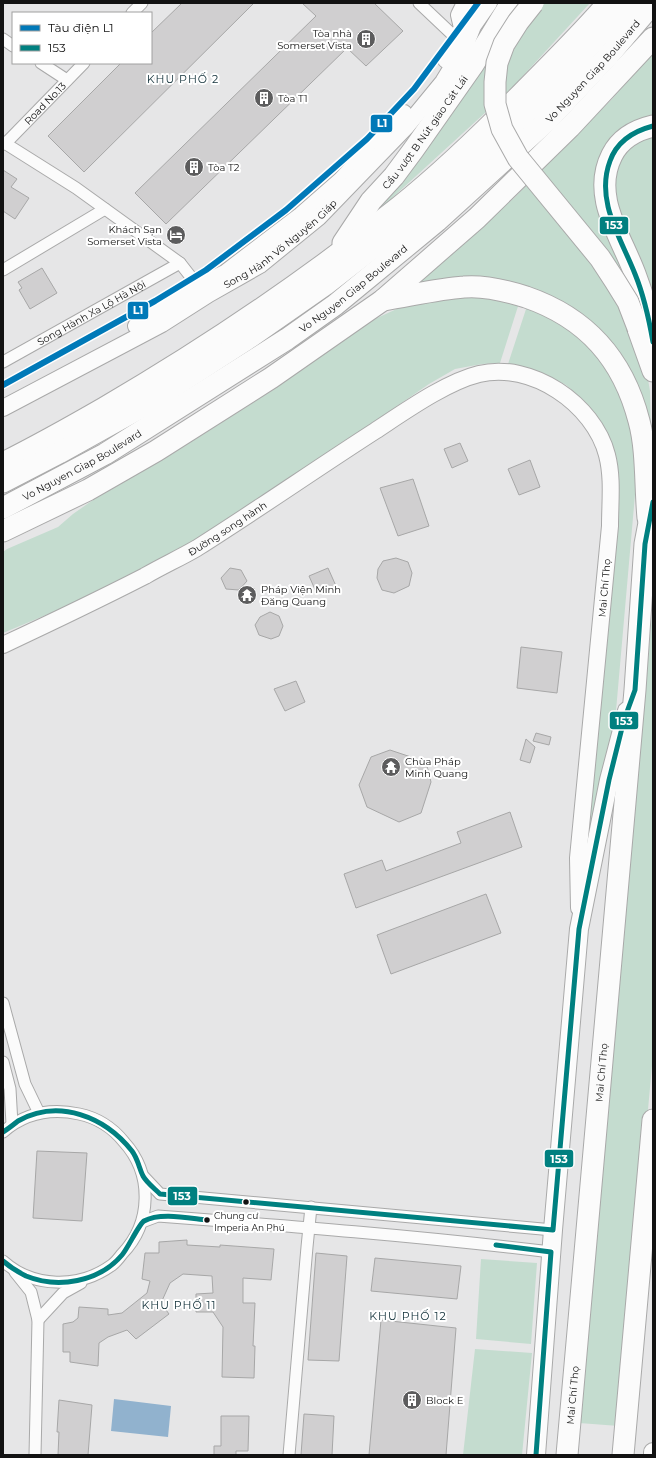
<svg xmlns="http://www.w3.org/2000/svg" width="656" height="1458" font-family="Montserrat,sans-serif">
	<style>
		.green { fill: #c4dccf }
		.water { fill: #91b2ce }
		.building { fill: #d0cfd0; stroke: #a7a7a7 }
		.lines { fill: none; stroke-linecap: round; stroke-linejoin: round }
		.street-casing { stroke: #a9a9a9; stroke-width: 13 }
		.secondary-casing { stroke: #a9a9a9; stroke-width: 18 }
		.primary-casing { stroke: #a9a9a9; stroke-width: 20 }
		.highway-casing { stroke: #a9a9a9; stroke-width: 23 }
		.street { stroke: #fbfbfb; stroke-width: 11 }
		.secondary { stroke: #fbfbfb; stroke-width: 16 }
		.primary { stroke: #fbfbfb; stroke-width: 18 }
		.highway { stroke: #fbfbfb; stroke-width: 21 }
		.highway-bridge-casing { stroke: #a9a9a9; stroke-width: 23; stroke-linecap: butt }
		.highway-bridge { stroke: #fbfbfb; stroke-width: 21 }
		.bus-1-casing { stroke: #fff; stroke-width: 8 }
		.bus-1 { stroke: #008080; stroke-width: 5 }
		.metro-1-casing { stroke: #fff; stroke-width: 9 }
		.metro-1 { stroke: #0079b8; stroke-width: 6 }
		.bus-dot { fill: #121212; stroke: #fff; stroke-width: 1.5 }
		.labels { text-anchor: middle; stroke-width: 4; stroke-linejoin: round; paint-order: stroke }
		.bus-label { font-size: 9px; fill: #121212; stroke: #fff; text-anchor: start }
		.poi-label { font-size: 10px; fill: #121212; stroke: #fff; text-anchor: start }
		.street-label { font-size: 10px; fill: #121212; stroke: #fff }
		.neighbourhood-label { font-size: 11px; letter-spacing: 1px; fill: #102f38; stroke: #fff }
		.line-badge { stroke: #fff; stroke-width: 1.5 }
		.badge-label { font-size: 11px; text-anchor: middle; font-weight: bold; fill: #fff }
	</style>
	<rect width="100%" height="100%" fill="#e6e6e7"/>
	<path class="green" d="M545 3H590L510 90 380 209 377 205 493 45 514 48 520 37Z
		M653 52V117L637 120 620 130 609 141 598 161 594 182 595 197 629 269 650 391 651 434 645 418 569 308 417 285 415 282 513 199 612 99Z
		M653 131V312L608 182 631 140Z
		M464 292 520 300 500 363 482 364 455 369 429 384 293 478 185 546 89 597 3 633V552L7 549 58 527 73 514 93 500 175 452 273 390 352 333 377 318 414 301Z
		M528 303 590 341 629 406 637 472 613 745 587 853 583 854 615 488 596 416 582 399 566 385 545 374 527 368 508 364Z
		M653 604V1055L619 1426 579 1423Z
		M481 1259 537 1263 531 1344 476 1339Z
		M475 1349 532 1353 522 1455H463Z"/>
	<path class="water" d="M114 1399 171 1406 168 1437 111 1431Z"/>
	<path class="building" d="M182 3H254L84 172 48 136 121 63H151V33Z
		M302 3H374L403 31 366 66 347 48 166 224 135 193 316 16Z
		M3 170 17 179 11 187 29 198 15 219 3 211Z
		M42 268 57 293 30 309 19 290 22 288 18 282Z
		M460 443 468 461 452 468 444 449Z
		M530 460 540 487 519 495 508 469Z
		M413 479 429 526 398 536 380 488Z
		M396 558 408 562 412 573 409 586 394 593 382 590 377 578 378 569 383 561Z
		M230 568 241 570 247 581 239 590 226 589 221 578Z
		M328 568 336 586 317 594 309 576Z
		M270 612 279 616 283 626 279 636 271 639 259 635 255 625 260 617Z
		M521 647 562 652 557 693 517 688Z
		M296 681 305 702 285 711 274 689Z
		M536 733 551 737 549 745 533 741Z
		M526 739 535 747 530 763 520 760Z
		M390 750 426 762 431 782 421 813 399 822 367 807 359 785 371 757Z
		M510 812 522 847 356 908 344 874 382 860 386 871 461 843 457 832Z
		M486 894 501 933 391 974 377 935Z
		M37 1151 87 1153 82 1221 33 1218Z
		M187 1240V1245L220 1247V1245L274 1249 271 1280 243 1278V1303H255L253 1346H255L254 1378 222 1377 223 1327 213 1312H196V1294L213 1293 212 1276 183 1274 170 1283 161 1303 169 1314 136 1339 127 1330 108 1337 99 1343 98 1366 70 1362V1352H63V1324L73 1322 78 1318 79 1307 108 1309V1315L122 1313 147 1293 150 1281 142 1279 145 1253H159V1242Z
		M316 1253 347 1256 339 1361 308 1360Z
		M375 1258 461 1266 457 1299 371 1291Z
		M381 1320 456 1328 446 1455H369Z
		M59 1400 92 1405 88 1455H58L59 1432H57Z
		M304 1414 334 1416 332 1455H301Z
		M221 1416H249L248 1451H236V1455H214V1446H221Z"/>
	<g class="lines">
		<defs>
			<g id="street">
				<path d="M419 3 456 38"/>
				<path d="M132 13 142 3"/>
				<path d="M3 39 13 46"/>
				<path d="M41 63 67 80"/>
				<path d="M3 142 76 188 180 263 198 286"/>
				<path id="s1" d="M5 144 84 63"/>
				<path d="M3 270 105 209"/>
				<path id="s2" d="M3 362 180 263"/>
				<path d="M3 1003 25 1084 39 1113"/>
				<path d="M3 1062 10 1089 12 1124"/>
				<path d="M3 1132C25 1113 51 1108 79 1114 98 1118 112 1127 124 1142 153 1174 152 1223 122 1254 119 1258 116 1262 112 1265 79 1289 33 1288 3 1261"/>
				<path d="M144 1177 160 1194 553 1230"/>
				<path d="M142 1222 158 1216C289 1226 420 1236 551 1252"/>
				<path d="M15 1272 31 1292 38 1320 35 1455"/>
				<path d="M38 1320 63 1293 81 1283"/>
				<path d="M289 1455 307 1247 311 1207"/>
			</g>
			<g id="secondary">
				<path d="M446 60 453 49 456 38 462 28 459 15 465 3"/>
				<path d="M136 326 198 286 225 273 301 215 341 180 404 113"/>
				<path id="s3" d="M3 408 162 324 209 294 260 265 319 217 406 127 443 82 465 46 473 26 489 3"/>
				<path id="s4" d="M3 645C50 623 98 600 145 576 162 566 180 558 197 548 257 510 316 469 375 431 404 412 446 382 479 374 531 361 594 404 607 455 613 478 610 502 610 526L578 858 579 908"/>
			</g>
			<path id="primary" d="M536 1455 553 1230 579 929 609 780 627 711
				M653 1455V1452"/>
			<g id="highway">
				<path d="M653 126C636 130 620 139 612 155 591 196 621 236 635 274 643 295 650 319 653 342"/>
				<path id="s5" d="M343 243 371 201 394 176 414 149 473 65 511 3"/>
				<path d="M383 300C409 296 437 289 464 287 484 285 507 291 526 297 587 318 623 359 639 421 647 450 645 487 648 518"/>
				<path d="M638 329 653 371"/>
				<path d="M3 463C37 446 71 427 104 408 207 348 306 281 399 207 444 171 486 130 526 89 554 61 582 33 608 3"/>
				<path d="M3 482 59 453 147 404 246 340 325 285 411 218 541 99 629 3"/>
				<path id="s6" d="M3 508 105 454 287 339 335 305 437 221 548 120 609 55 653 3"/>
				<path d="M3 531 88 490 156 451 271 378 383 300 477 218 570 127 653 38"/>
				<path id="s7" d="M567 1455 635 690 645 544 653 502"/>
				<path d="M623 1455 653 1120"/>
			</g>
		</defs>
		<use href="#street" class="street-casing"/>
		<use href="#secondary" class="secondary-casing"/>
		<use href="#primary" class="primary-casing"/>
		<use href="#highway" class="highway-casing"/>
		<use href="#street" class="street"/>
		<use href="#secondary" class="secondary"/>
		<use href="#primary" class="primary"/>
		<use href="#highway" class="highway"/>
		<defs>
			<path id="highway-bridge" d="M533 3 518 22 504 44 497 63 495 82V104L502 129 518 158 600 258 615 281 628 302 638 328"/>
		</defs>
		<use href="#highway-bridge" class="highway-bridge-casing"/>
		<use href="#highway-bridge" class="highway-bridge"/>
		<defs>
			<path id="bus-1" d="M653 126C634 131 617 141 610 161 595 201 621 238 635 274 644 296 649 319 653 342
				M3 1132C8 1129 13 1125 18 1121 59 1098 105 1117 132 1151 138 1159 139 1168 143 1176 147 1183 154 1188 160 1194L553 1230 579 929 609 780 624 720 635 690 645 544 653 502
				M496 1245 551 1252 536 1455
				M3 1261C10 1267 18 1272 26 1276 58 1289 99 1282 122 1255 128 1248 139 1224 144 1221 160 1212 188 1218 207 1220"/>
		</defs>
		<use href="#bus-1" class="bus-1-casing"/>
		<use href="#bus-1" class="bus-1"/>
		<defs>
			<path id="metro-1" d="M3 385 155 301 206 270 286 210 367 139 414 89 478 3"/>
		</defs>
		<use href="#metro-1" class="metro-1-casing"/>
		<use href="#metro-1" class="metro-1"/>
	</g>
	<defs>
		<symbol id="building-disc" viewBox="-11 -11 22 22"><circle r="9.5" fill="#5c5c5d" stroke="#fff"/><path d="M-4-6H4V6H1V3H-1V6H-4ZM-2.5-4.3h1.7v1.8h-1.7ZM.8-4.3h1.7v1.8H.8ZM-2.5-1h1.7V.8h-1.7ZM.8-1h1.7V.8H.8Z" fill="#fff"/></symbol>
		<symbol id="hotel-disc" viewBox="-11 -11 22 22"><circle r="9.5" fill="#5c5c5d" stroke="#fff"/><path d="M-6-4.5h1.5V1H6V5H4.5V3h-9V5H-6ZM-4 0a1.8 1.8 0 1 1 3.6 0ZM.5 0V-2.5h3Q6-2.5 6 0Z" fill="#fff"/></symbol>
		<symbol id="temple-disc" viewBox="-11 -11 22 22"><circle r="9.5" fill="#5c5c5d" stroke="#fff"/><path d="M0-6L5-2H3V0L6.5 2.5H4V6H1.5V3h-3V6H-4V2.5H-6.5L-3 0V-2H-5Z" fill="#fff"/></symbol>
	</defs>
	<g fill-rule="evenodd">
		<use href="#building-disc" x="355" y="28" width="22" height="22"/>
		<use href="#building-disc" x="253" y="87" width="22" height="22"/>
		<use href="#building-disc" x="183" y="156" width="22" height="22"/>
		<use href="#hotel-disc" x="165" y="224" width="22" height="22"/>
		<use href="#temple-disc" x="236" y="584" width="22" height="22"/>
		<use href="#temple-disc" x="380" y="756" width="22" height="22"/>
		<use href="#building-disc" x="401" y="1389" width="22" height="22"/>
	</g>
	<g class="bus-dot">
		<circle cx="246" cy="1202" r="3.5"/>
		<circle cx="207" cy="1220" r="3.5"/>
	</g>
	<g class="labels">
		<g class="bus-label">
			<text x="214" y="1219">Chung cư<tspan x="214" dy="12">Imperia An Phú</tspan></text>
		</g>
		<g class="poi-label">
			<text x="352" y="37" text-anchor="end">Tòa nhà<tspan x="352" dy="12">Somerset Vista</tspan></text>
			<text x="278" y="102">Tòa T1</text>
			<text x="208" y="171">Tòa T2</text>
			<text x="162" y="233" text-anchor="end">Khách Sạn<tspan x="162" dy="12">Somerset Vista</tspan></text>
			<text x="261" y="593">Pháp Viện Minh<tspan x="261" dy="12">Đăng Quang</tspan></text>
			<text x="405" y="765">Chùa Pháp<tspan x="405" dy="12">Minh Quang</tspan></text>
			<text x="426" y="1404">Block E</text>
		</g>
		<g class="street-label">
			<text dy="4" stroke="none"><textPath href="#s6" startOffset="738">Vo Nguyen Giap Boulevard</textPath></text>
			<text dy="4" stroke="none"><textPath href="#s1" startOffset="57">Road No.13</textPath></text>
			<text dy="4" stroke="none"><textPath href="#s5" startOffset="138">Cầu vượt B Nút giao Cát Lái</textPath></text>
			<text dy="4" stroke="none"><textPath href="#s3" startOffset="323">Song Hành Võ Nguyên Giáp</textPath></text>
			<text dy="4" stroke="none"><textPath href="#s6" startOffset="414">Vo Nguyen Giap Boulevard</textPath></text>
			<text dy="4" stroke="none"><textPath href="#s2" startOffset="101">Song Hành Xa Lộ Hà Nội</textPath></text>
			<text dy="4" stroke="none"><textPath href="#s6" startOffset="90">Vo Nguyen Giap Boulevard</textPath></text>
			<text dy="4" stroke="none"><textPath href="#s4" startOffset="253">Đường song hành</textPath></text>
			<text transform="translate(604 588) rotate(-85)" y="4">Mai Chí Thọ</text>
			<text dy="4" stroke="none"><textPath href="#s7" startOffset="384">Mai Chí Thọ</textPath></text>
			<text dy="4" stroke="none"><textPath href="#s7" startOffset="60">Mai Chí Thọ</textPath></text>
		</g>
		<g class="neighbourhood-label">
			<text x="183" y="83">KHU PHỐ 2</text>
			<text x="179" y="1309">KHU PHỐ 11</text>
			<text x="408" y="1320">KHU PHỐ 12</text>
		</g>
	</g>
	<g class="line-badge">
		<rect x="370" y="114" width="23" height="19" rx="4" fill="#0079b8"/>
		<rect x="599" y="216" width="30" height="19" rx="4" fill="#008080"/>
		<rect x="127" y="301" width="22" height="19" rx="4" fill="#0079b8"/>
		<rect x="609" y="711" width="30" height="19" rx="4" fill="#008080"/>
		<rect x="544" y="1149" width="30" height="19" rx="4" fill="#008080"/>
		<rect x="167" y="1186" width="31" height="20" rx="4" fill="#008080"/>
	</g>
	<g class="badge-label">
		<text x="382" y="127">L1</text>
		<text x="614" y="229">153</text>
		<text x="138" y="314">L1</text>
		<text x="624" y="725">153</text>
		<text x="559" y="1163">153</text>
		<text x="182" y="1200">153</text>
	</g>
	<rect width="656" height="1458" fill="none" stroke="#121212" stroke-width="8"/>
	<rect x="12" y="12" width="140" height="52" fill="#ffffff" stroke="#a0a0a0"/>
	<rect x="20" y="25" width="20" height="6" fill="#0079b8" stroke="#a0a0a0"/>
	<text x="48" y="32" font-size="12" fill="#121212">Tàu điện L1</text>
	<rect x="20" y="45" width="20" height="6" fill="#008080" stroke="#a0a0a0"/>
	<text x="48" y="52" font-size="12" fill="#121212">153</text>
</svg>
